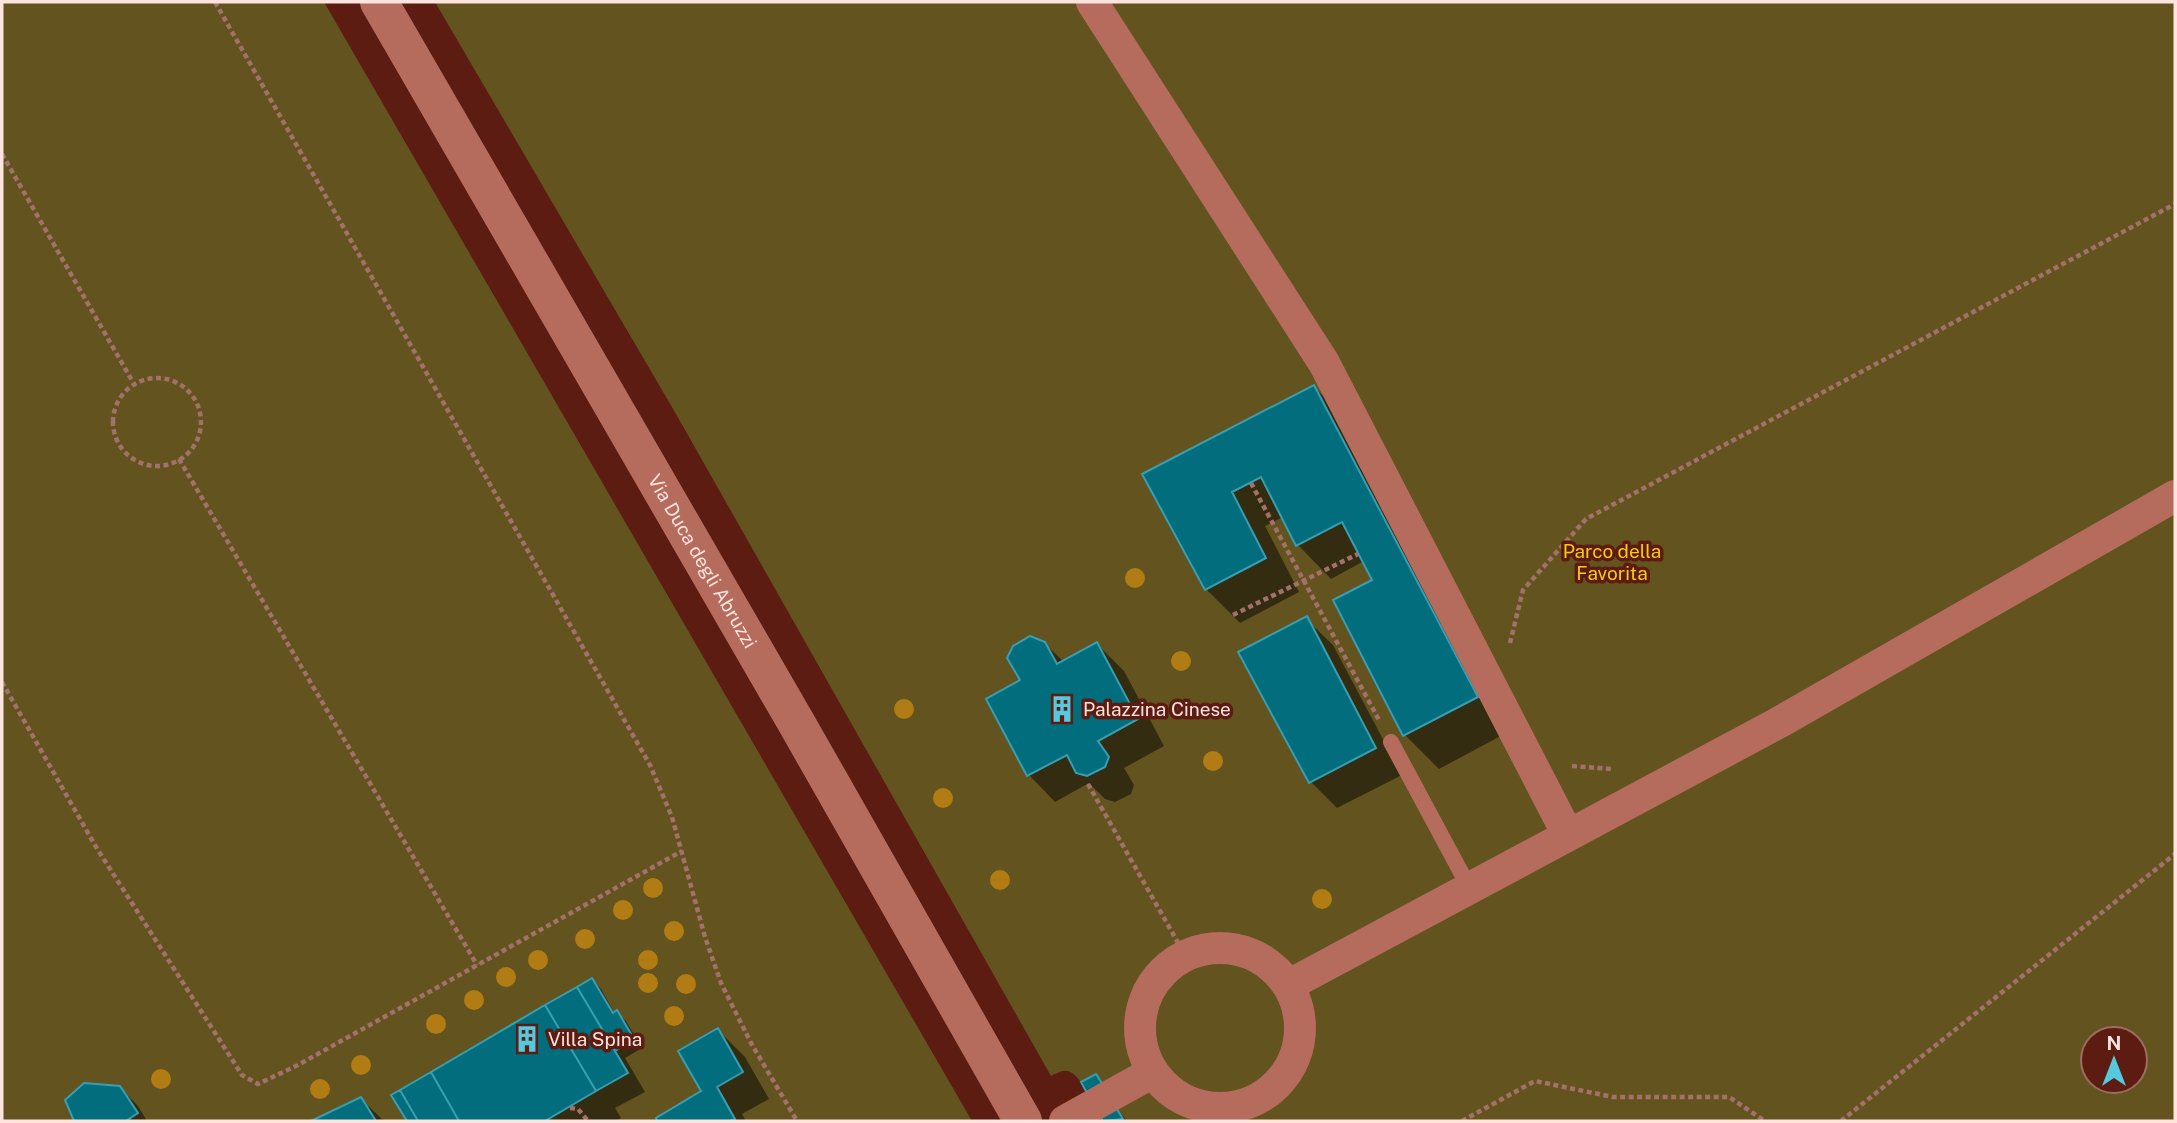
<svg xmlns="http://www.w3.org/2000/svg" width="2177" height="1123" font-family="'Public Sans',sans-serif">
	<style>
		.green { fill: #63531f; fill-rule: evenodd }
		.shadow { fill: #0007 }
		.building { fill: #026d7c; stroke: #389fb2; stroke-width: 2 }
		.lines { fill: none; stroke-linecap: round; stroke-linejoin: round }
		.path { stroke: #a2726a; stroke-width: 4.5; stroke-dasharray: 5 3.5; stroke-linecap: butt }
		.service { stroke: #b56c5d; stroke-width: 16 }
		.minor { stroke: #b56c5d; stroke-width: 32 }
		.tertiary { stroke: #b56c5d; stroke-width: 38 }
		.tree { fill: #b17c14 }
		.labels { text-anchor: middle; stroke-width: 7; stroke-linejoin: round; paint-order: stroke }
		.park-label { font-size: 19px; fill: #f7ca16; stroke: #5c1c11 }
		.street-label { font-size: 19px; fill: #fee4df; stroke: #5c1c11 }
		.poi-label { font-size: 19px; fill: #fee4df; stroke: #5c1c11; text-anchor: start }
	</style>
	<rect width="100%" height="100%" fill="#5c1c11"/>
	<path class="green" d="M2 2H324L972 1121H2Z
		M435 2H2175V1121H1103C1097 1110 1080 1072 1067 1071 1061 1070 1056 1074 1051 1076L676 414ZM2093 1039H2135V1081H2093Z"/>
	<path class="shadow" d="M1314 387 1348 421 1510 731 1439 769 1405 735 1335 601 1374 581 1364 561 1331 579 1298 545 1283 517 1265 526 1299 592 1240 623 1206 589 1145 475Z
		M1306 619 1333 645 1402 775 1337 808 1311 782Z
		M1044 643 1064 662 1097 644 1124 671 1164 746 1124 768 1134 785 1131 794 1115 802 1105 799 1089 783 1055 802 1029 775 988 699 1023 681Z
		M592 980 601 989 615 1014 617 1013 626 1021 642 1048 625 1058 645 1092 615 1108 621 1118 616 1121H409L394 1096Z
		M718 1030 745 1057 769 1099 742 1114 746 1121H659L658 1119 704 1092Z
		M119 1087 138 1106 147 1121H76L67 1100Z
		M361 1099 384 1121H314Z
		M1115 1108 1124 1117 1126 1121H1105L1102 1115Z"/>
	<path class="building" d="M1314 385 1478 697 1403 736 1333 600 1372 580 1342 522 1296 546 1261 477 1232 492 1266 558 1205 590 1142 474Z
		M1307 616 1376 748 1309 783 1238 652Z
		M1030 636 1045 642 1057 664 1097 642 1138 719 1098 741 1109 757 1105 767 1087 776 1076 773 1067 755 1027 776 986 699 1020 680 1007 658 1013 646Z
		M592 978 613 1013 617 1010 634 1039 615 1051 577 987Z
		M577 987 628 1073 596 1091 545 1005Z
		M545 1005 596 1091 545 1121H459L431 1072Z
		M718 1028 743 1072 717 1087 735 1119 730 1121H657L656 1118 701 1091 678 1051Z
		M431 1072 459 1121H418L400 1090Z
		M1096 1074 1105 1088 1089 1097 1081 1082Z
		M84 1083 120 1086 138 1113 126 1121H74L65 1100Z
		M400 1090 418 1121H407L391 1095Z
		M361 1097 376 1121H311Z
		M1115 1106 1123 1119 1103 1121 1099 1115Z"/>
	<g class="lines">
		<path class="path" d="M215 2 650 765 672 817 705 937 721 983 751 1043 797 1121
			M2 154 134 384
			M113 422a44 44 0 1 1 88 0a44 44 0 1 1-88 0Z
			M179 459 477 965
			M1251 483 1379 720
			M1233 615 1358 554
			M1510 643 1523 590 1586 519 2175 204
			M2 682 96 847 242 1075 258 1084 298 1065 682 851
			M1572 766 1612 769
			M1088 784 1185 955
			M570 1108 578 1109 588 1121
			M1462 1121 1535 1081 1613 1097H1729L1765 1121
			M1841 1121 2175 854"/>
		<path class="service" d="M1391 742 1470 889"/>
		<path class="minor" d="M1092 2 1324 363 1568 835
			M1140 1028a80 80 0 1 1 160 0a80 80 0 1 1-160 0Z
			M1289 985 1778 723 2175 496
			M1065 1121 1153 1072"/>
		<path class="tertiary" id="s1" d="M379 2 797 724 1023 1121"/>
	</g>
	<g class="tree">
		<circle cx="1135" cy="578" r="10"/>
		<circle cx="1181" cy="661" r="10"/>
		<circle cx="904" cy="709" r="10"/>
		<circle cx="1213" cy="761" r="10"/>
		<circle cx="943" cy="798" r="10"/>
		<circle cx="1000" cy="880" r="10"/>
		<circle cx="653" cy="888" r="10"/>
		<circle cx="1322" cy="899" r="10"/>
		<circle cx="623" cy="910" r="10"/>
		<circle cx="674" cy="931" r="10"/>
		<circle cx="585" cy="939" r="10"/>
		<circle cx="538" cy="960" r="10"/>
		<circle cx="648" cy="960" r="10"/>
		<circle cx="506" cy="977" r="10"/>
		<circle cx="648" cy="983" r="10"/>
		<circle cx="686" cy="984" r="10"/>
		<circle cx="474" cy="1000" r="10"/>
		<circle cx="674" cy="1016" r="10"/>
		<circle cx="436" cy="1024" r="10"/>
		<circle cx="361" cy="1065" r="10"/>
		<circle cx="161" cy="1079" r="10"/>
		<circle cx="320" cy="1089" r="10"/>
	</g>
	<defs>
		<symbol id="building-bare" viewBox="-9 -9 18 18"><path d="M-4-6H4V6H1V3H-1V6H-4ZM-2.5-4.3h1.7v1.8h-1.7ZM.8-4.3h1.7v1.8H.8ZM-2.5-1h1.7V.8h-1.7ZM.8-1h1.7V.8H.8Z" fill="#55cadf" stroke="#5c1c11" stroke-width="2.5" paint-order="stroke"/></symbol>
	</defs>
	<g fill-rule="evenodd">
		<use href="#building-bare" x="1043" y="690" width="38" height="38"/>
		<use href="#building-bare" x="508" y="1020" width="38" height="38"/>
	</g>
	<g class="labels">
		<g class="park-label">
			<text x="1612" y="558">Parco della<tspan x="1612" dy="22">Favorita</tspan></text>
		</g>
		<g class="street-label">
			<text dy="7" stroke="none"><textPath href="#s1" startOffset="646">Via Duca degli Abruzzi</textPath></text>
		</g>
		<g class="poi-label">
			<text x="1083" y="716">Palazzina Cinese</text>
			<text x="548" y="1046">Villa Spina</text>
		</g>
	</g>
	<rect width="2177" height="1123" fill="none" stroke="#fee4df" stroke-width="7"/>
	<g transform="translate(2114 1060)"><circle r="33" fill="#5c1c11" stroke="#9d6c63" stroke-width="2"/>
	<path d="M0-5L12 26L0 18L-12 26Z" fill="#55cadf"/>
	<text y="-10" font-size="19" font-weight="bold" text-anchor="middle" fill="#fee4df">N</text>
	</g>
</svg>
